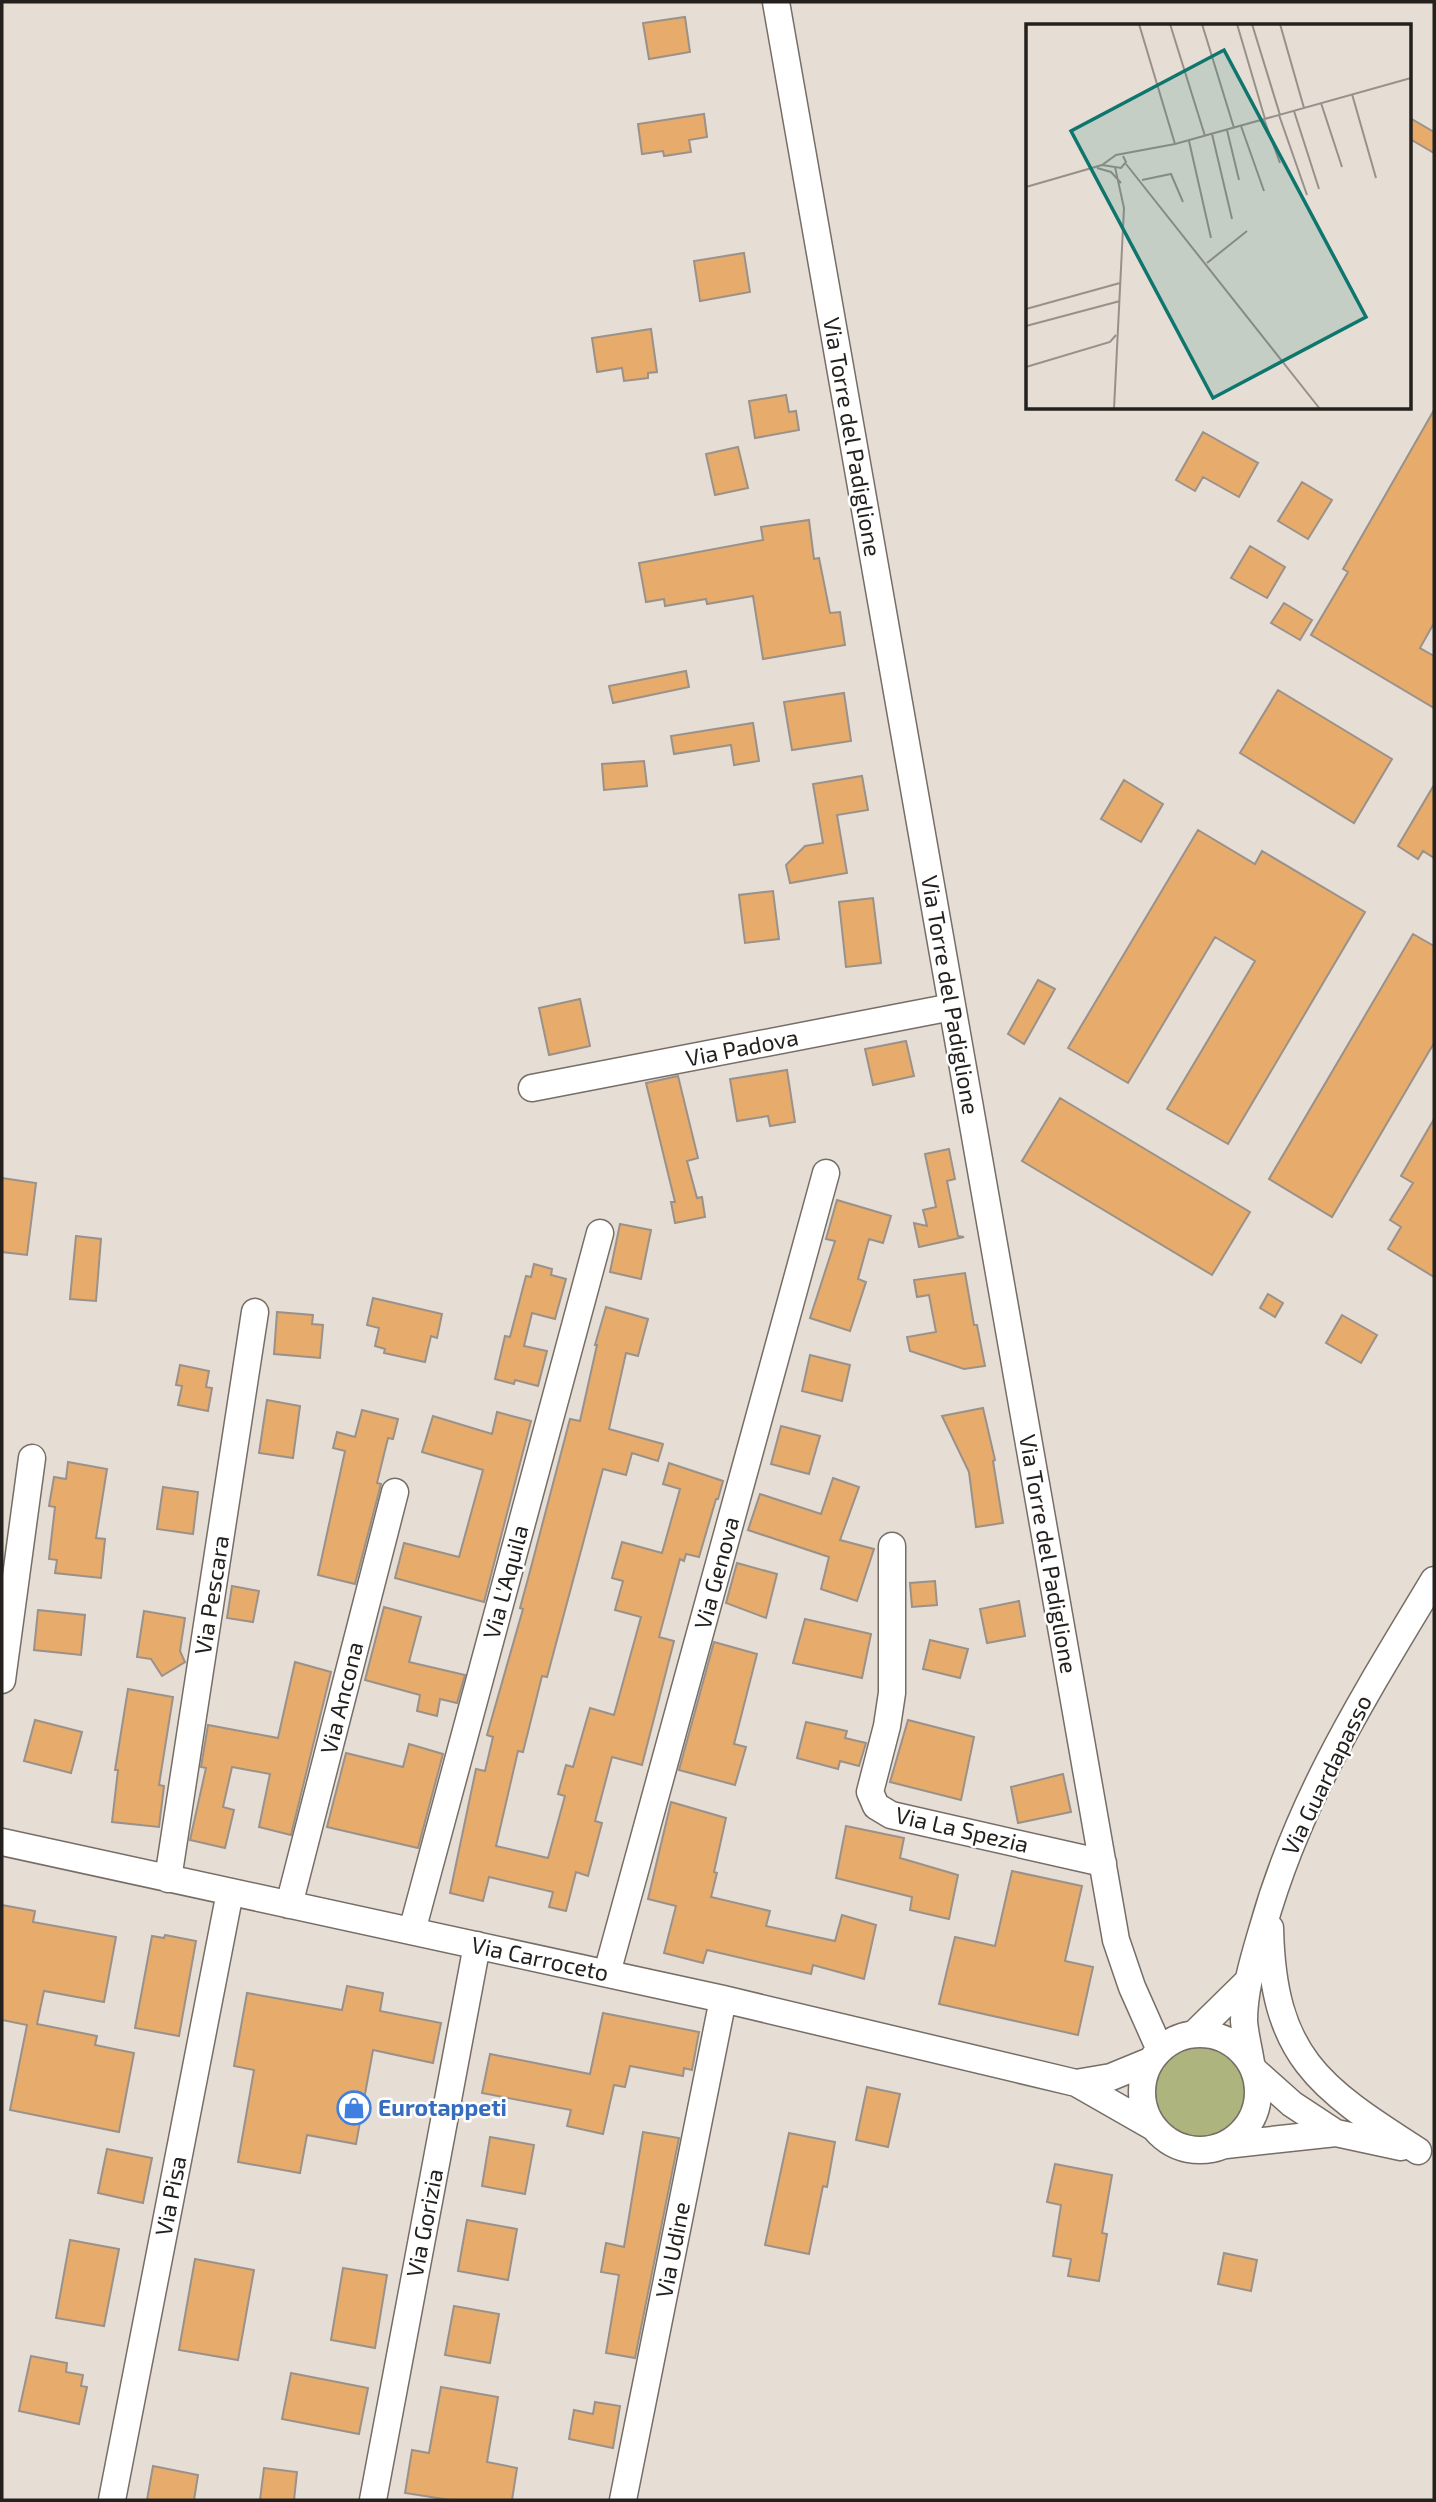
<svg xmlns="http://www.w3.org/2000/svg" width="1436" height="2502" font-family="'Exo 2',sans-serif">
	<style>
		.green { fill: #aeb47d }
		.building { fill: #e7ab6b; stroke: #9a928a; stroke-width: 2 }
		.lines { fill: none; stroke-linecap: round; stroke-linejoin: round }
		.minor-casing { stroke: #766e66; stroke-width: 29 }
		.minor { stroke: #fff; stroke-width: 26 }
		.labels { text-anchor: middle; stroke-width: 5; stroke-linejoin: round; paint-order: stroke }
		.street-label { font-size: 23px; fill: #23201d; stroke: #fff }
		.shop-label { font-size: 23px; font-weight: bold; fill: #366cbe; stroke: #fff; text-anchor: start }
		.inset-road { fill: none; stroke: #98918b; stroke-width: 2 }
		.view { fill: #0f766e; fill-opacity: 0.15; stroke: #0f766e; stroke-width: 3.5 }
		.inset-edge { fill: none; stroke: #23201d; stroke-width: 3.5 }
	</style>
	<rect width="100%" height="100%" fill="#e6ddd4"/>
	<path class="green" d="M1153 2093a47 47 0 1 1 94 0a47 47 0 1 1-94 0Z"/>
	<path class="building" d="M685 17 690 52 649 59 643 23Z
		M704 114 707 137 689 140 691 152 664 156 663 151 642 154 638 124Z
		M1410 118 1434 132V153L1410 139Z
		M744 253 750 292 700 301 694 261Z
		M651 329 657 372 648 373V378L624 381 622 368 597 372 592 338Z
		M786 395 789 412 796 411 799 430 755 438 749 401Z
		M1434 410V623L1420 648 1434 656V708L1311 635 1348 572 1343 569Z
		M1203 432 1258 463 1239 497 1203 477 1195 491 1176 480Z
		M738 447 748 488 715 495 706 454Z
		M1302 482 1332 500 1308 539 1278 521Z
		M809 520 814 559 819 558 830 613 840 612 845 645 763 659 753 596 707 604 706 599 665 606 664 599 646 602 639 563 763 540 761 527Z
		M1250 546 1285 567 1267 598 1231 578Z
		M1284 603 1312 620 1300 640 1271 623Z
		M686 671 689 687 613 703 609 686Z
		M1278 690 1392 759 1354 823 1240 753Z
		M844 693 851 741 792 750 784 702Z
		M753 723 759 761 734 765 731 745 674 754 671 736Z
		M644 761 647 786 604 790 602 764Z
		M862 776 868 810 837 815 847 873 790 883 786 865 805 846 823 843 813 784Z
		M1124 780 1163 804 1141 842 1101 819Z
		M1434 785V858L1423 851 1418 859 1398 846Z
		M1198 830 1255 864 1262 851 1365 912 1228 1144 1167 1109 1255 961 1215 937 1128 1083 1068 1048Z
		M773 891 779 939 745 943 739 895Z
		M873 898 881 963 846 967 839 902Z
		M1413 934 1434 946V1043L1332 1217 1269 1179Z
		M1038 980 1055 989 1024 1044 1008 1034Z
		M580 999 590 1046 549 1055 539 1008Z
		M906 1041 914 1076 873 1085 865 1049Z
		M787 1070 795 1122 770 1126 768 1116 737 1121 730 1079Z
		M678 1076 698 1158 687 1161 697 1198 702 1197 705 1217 675 1223 671 1202H675L646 1083Z
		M1060 1098 1250 1212 1212 1275 1022 1161Z
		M1434 1119V1277L1388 1249 1401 1227 1390 1220 1413 1183 1401 1176Z
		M949 1149 955 1179 947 1181 958 1236 964 1237 919 1247 914 1223 927 1226 923 1210 936 1207 925 1154Z
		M2 1178 36 1183 27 1255 2 1252Z
		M837 1200 891 1216 883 1243 869 1239 858 1279 866 1282 850 1331 810 1318 835 1241 826 1239Z
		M620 1224 651 1230 641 1279 610 1272Z
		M76 1236 101 1239 96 1301 70 1299Z
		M534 1264 552 1269 551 1275 566 1279 555 1319 532 1313 524 1346 547 1351 538 1386 515 1380 514 1384 495 1379 505 1336 510 1337 526 1276 531 1277Z
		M965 1273 974 1325H977L985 1366 964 1369 910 1351 907 1337 936 1332 929 1295 917 1297 914 1280Z
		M1268 1294 1283 1303 1275 1317 1260 1308Z
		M373 1298 442 1314 437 1338 431 1336 425 1362 384 1353 385 1349 375 1346 379 1328 367 1325Z
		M606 1307 648 1319 638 1356 626 1353 609 1429 663 1444 658 1461 632 1453 626 1475 603 1469 547 1677 542 1676 523 1752 518 1751 496 1846 548 1858 565 1796 558 1794 566 1765 573 1767 590 1708 614 1715 641 1617 615 1610 623 1581 612 1578 622 1542 662 1553 680 1489 663 1484 669 1463 723 1481 718 1499H716L699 1557 686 1554 684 1561 680 1559 659 1637 674 1641 642 1765 612 1757 595 1821 602 1823 588 1876 576 1872 566 1911 549 1907 553 1892 489 1877 483 1901 450 1893 476 1769 485 1771 493 1737 487 1735 523 1609 520 1608 529 1575 570 1419 580 1421 597 1345H595Z
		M277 1312 313 1315 312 1324 323 1325 320 1358 274 1354Z
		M1342 1315 1377 1335 1361 1363 1326 1343Z
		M810 1355 850 1365 842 1401 802 1391Z
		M180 1365 209 1371 206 1387 212 1388 208 1411 178 1405 182 1386 176 1385Z
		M267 1400 300 1406 293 1458 259 1453Z
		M983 1408 995 1460 993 1461 1003 1523 976 1527 969 1472 942 1416Z
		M362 1410 398 1419 393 1439 388 1438 377 1483 381 1484 355 1584 318 1575 345 1451 333 1448 337 1432 355 1437Z
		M497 1412 531 1421 484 1602 395 1578 404 1543 459 1557 483 1470 422 1452 433 1416 492 1434Z
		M781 1426 820 1436 809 1474 771 1464Z
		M68 1462 107 1469 96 1538 105 1539 101 1578 55 1573 57 1560 49 1559 55 1507 49 1506 54 1477 66 1479Z
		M833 1478 859 1487 840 1540 874 1549 857 1601 821 1589 829 1557 748 1530 760 1494 821 1514Z
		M163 1487 198 1492 193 1534 157 1529Z
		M737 1563 777 1574 766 1618 726 1603Z
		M935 1581 937 1605 912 1607 910 1583Z
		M232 1586 259 1591 253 1622 227 1618Z
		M1019 1601 1025 1636 987 1643 980 1609Z
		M384 1607 421 1617 409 1662 465 1675 457 1703 440 1699 437 1716 417 1711 420 1695 365 1680Z
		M38 1610 85 1615 81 1655 34 1650Z
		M144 1611 185 1618 180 1651 185 1662 162 1676 151 1659 137 1657Z
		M805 1619 871 1634 862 1678 793 1663Z
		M930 1640 968 1649 960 1678 923 1669Z
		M714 1642 757 1654 734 1744 746 1747 735 1785 679 1770Z
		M295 1662 331 1672 291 1835 259 1827 270 1774 232 1767 223 1807 234 1810 225 1848 190 1840 206 1768 201 1767 208 1725 278 1738Z
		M128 1689 173 1697 159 1785 164 1786 159 1827 112 1822 118 1770H115Z
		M35 1720 82 1732 71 1773 24 1761Z
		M908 1720 974 1737 961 1800 890 1782Z
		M806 1722 847 1731 845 1738 866 1743 859 1766 840 1761 838 1769 797 1758Z
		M409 1744 443 1754 418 1848 327 1827 346 1753 403 1767Z
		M1063 1774 1071 1812 1018 1823 1011 1787Z
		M671 1802 726 1818 714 1872 717 1873 711 1897 770 1911 766 1926 835 1941 842 1915 876 1925 864 1979 813 1965 811 1974 707 1950 703 1963 664 1953 676 1906 648 1899Z
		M846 1826 904 1838 900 1858 958 1875 949 1919 910 1910 912 1897 836 1878Z
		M1012 1871 1082 1886 1065 1961 1093 1967 1078 2035 939 2004 955 1937 995 1946Z
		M2 1905 35 1911 33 1922 116 1937 104 2002 44 1991 37 2024 97 2036 95 2045 134 2053 119 2132 10 2110 27 2025 2 2020Z
		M165 1935 196 1941 179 2036 135 2028 152 1936 164 1938Z
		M347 1986 383 1993 380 2011 441 2023 433 2063 373 2050 356 2144 307 2135 300 2173 238 2162 254 2070 234 2066 247 1993 342 2010Z
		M603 2013 699 2032 692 2070 684 2068 683 2076 630 2066 625 2087 614 2085 603 2134 567 2126 571 2110 482 2093 490 2054 590 2074Z
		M867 2087 900 2094 888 2147 856 2140Z
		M643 2132 679 2138 635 2358 606 2353 619 2275 601 2272 606 2243 624 2247Z
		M789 2133 835 2142 827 2187 823 2186 809 2254 765 2245Z
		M490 2137 534 2145 525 2194 482 2186Z
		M107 2149 152 2158 143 2203 98 2193Z
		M1055 2164 1112 2175 1102 2233 1107 2234 1099 2281 1068 2276 1071 2259 1053 2256 1061 2205 1047 2202Z
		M467 2220 517 2229 508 2280 458 2271Z
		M70 2240 119 2249 104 2326 56 2318Z
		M1224 2253 1257 2260 1251 2291 1218 2284Z
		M195 2259 254 2270 238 2360 179 2350Z
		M343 2268 387 2275 375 2348 331 2340Z
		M454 2306 499 2314 490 2363 445 2355Z
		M31 2356 67 2363 66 2372 83 2375 81 2386 87 2387 79 2424 19 2411Z
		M291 2373 368 2388 359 2434 282 2419Z
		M441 2387 498 2397 487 2462 517 2468 512 2500H450L405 2493 412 2450 429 2453Z
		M595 2402 620 2406 613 2448 569 2439 574 2410 593 2414Z
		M153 2466 198 2475 194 2500H147Z
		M264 2468 297 2472 294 2500H260Z"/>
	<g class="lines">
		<defs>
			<path id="minor" d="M776 2 1116 1940 1132 1987 1160 2050
				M532 1088 952 1007
				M892 1546V1693L887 1726 870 1792 876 1806 891 1815 1103 1863
				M2 1680 32 1458
				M2 1842 723 1999 1076 2083 1153 2127
				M168 1879 255 1312
				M289 1905 395 1492
				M1270 1928C1273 2056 1318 2087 1418 2151
				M412 1931 600 1233
				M607 1973 826 1173
				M1142 2092a58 58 0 1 1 116 0a58 58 0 1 1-116 0Z
				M1194 2034 1247 1982
				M1251 2063C1249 2049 1245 2035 1244 2021 1244 1989 1254 1958 1263 1927 1300 1796 1365 1695 1434 1580
				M1256 2072 1292 2104 1336 2133
				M1076 2083 1111 2077 1150 2061
				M1226 2145 1336 2133 1401 2147
				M112 2500 230 1892
				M373 2500 477 1945
				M623 2500 723 1999"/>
		</defs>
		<use href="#minor" class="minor-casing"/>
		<use href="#minor" class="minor"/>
	</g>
	<defs>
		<symbol id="shop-ring" viewBox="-11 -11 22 22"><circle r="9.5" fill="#fff" stroke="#3f7fe0" stroke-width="1.5"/><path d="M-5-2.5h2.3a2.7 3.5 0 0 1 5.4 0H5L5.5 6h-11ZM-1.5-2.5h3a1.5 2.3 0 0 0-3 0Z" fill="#3f7fe0"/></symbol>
	</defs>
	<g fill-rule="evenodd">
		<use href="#shop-ring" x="335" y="2089" width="38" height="38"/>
	</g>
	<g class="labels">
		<g class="street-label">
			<text transform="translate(852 437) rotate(80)" y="8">Via Torre del Padiglione</text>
			<text transform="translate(950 995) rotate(80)" y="8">Via Torre del Padiglione</text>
			<text transform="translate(742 1048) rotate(-11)" y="8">Via Padova</text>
			<text transform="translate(1048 1554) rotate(80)" y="8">Via Torre del Padiglione</text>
			<text transform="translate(717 1573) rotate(-75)" y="8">Via Genova</text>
			<text transform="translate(506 1582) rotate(-75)" y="8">Via L'Aquila</text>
			<text transform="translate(212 1595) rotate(-81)" y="8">Via Pescara</text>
			<text transform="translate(342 1698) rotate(-76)" y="8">Via Ancona</text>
			<text transform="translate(1327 1775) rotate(-64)" y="8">Via Guardapasso</text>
			<text transform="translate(962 1830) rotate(13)" y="8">Via La Spezia</text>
			<text transform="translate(540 1959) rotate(12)" y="8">Via Carroceto</text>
			<text transform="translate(171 2196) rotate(-79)" y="8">Via Pisa</text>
			<text transform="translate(425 2223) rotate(-79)" y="8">Via Gorizia</text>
			<text transform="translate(673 2250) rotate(-79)" y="8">Via Udine</text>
		</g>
		<g class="shop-label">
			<text x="378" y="2116">Eurotappeti</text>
		</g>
	</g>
	<g transform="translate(1026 24)">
		<rect width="385" height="385" fill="#e6ddd4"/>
		<path class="inset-road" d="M113 0 149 120M144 0 179 112M176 0 208 104M211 0 239 95M226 0 254 91M254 0 278 84M326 70 350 154M295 79 316 143M268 87 293 165M253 91 281 171M238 95 254 139M215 102 238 167M201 106 213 156M186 110 206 195M163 117 185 214M100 140 294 385M76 141 95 144 100 138 97 132M71 144 85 148 95 159M116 156 145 150 157 178M0 163 76 141 90 131 149 120 385 54M181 239 221 207M0 285 94 259M0 302 94 277M0 343 84 318 90 311M88 385 98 184 89 143"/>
		<path class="view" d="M198 26 340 293 187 374 45 107Z"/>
		<rect width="385" height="385" class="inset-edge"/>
	</g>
	<rect width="1436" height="2502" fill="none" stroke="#23201d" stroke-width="7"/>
</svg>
